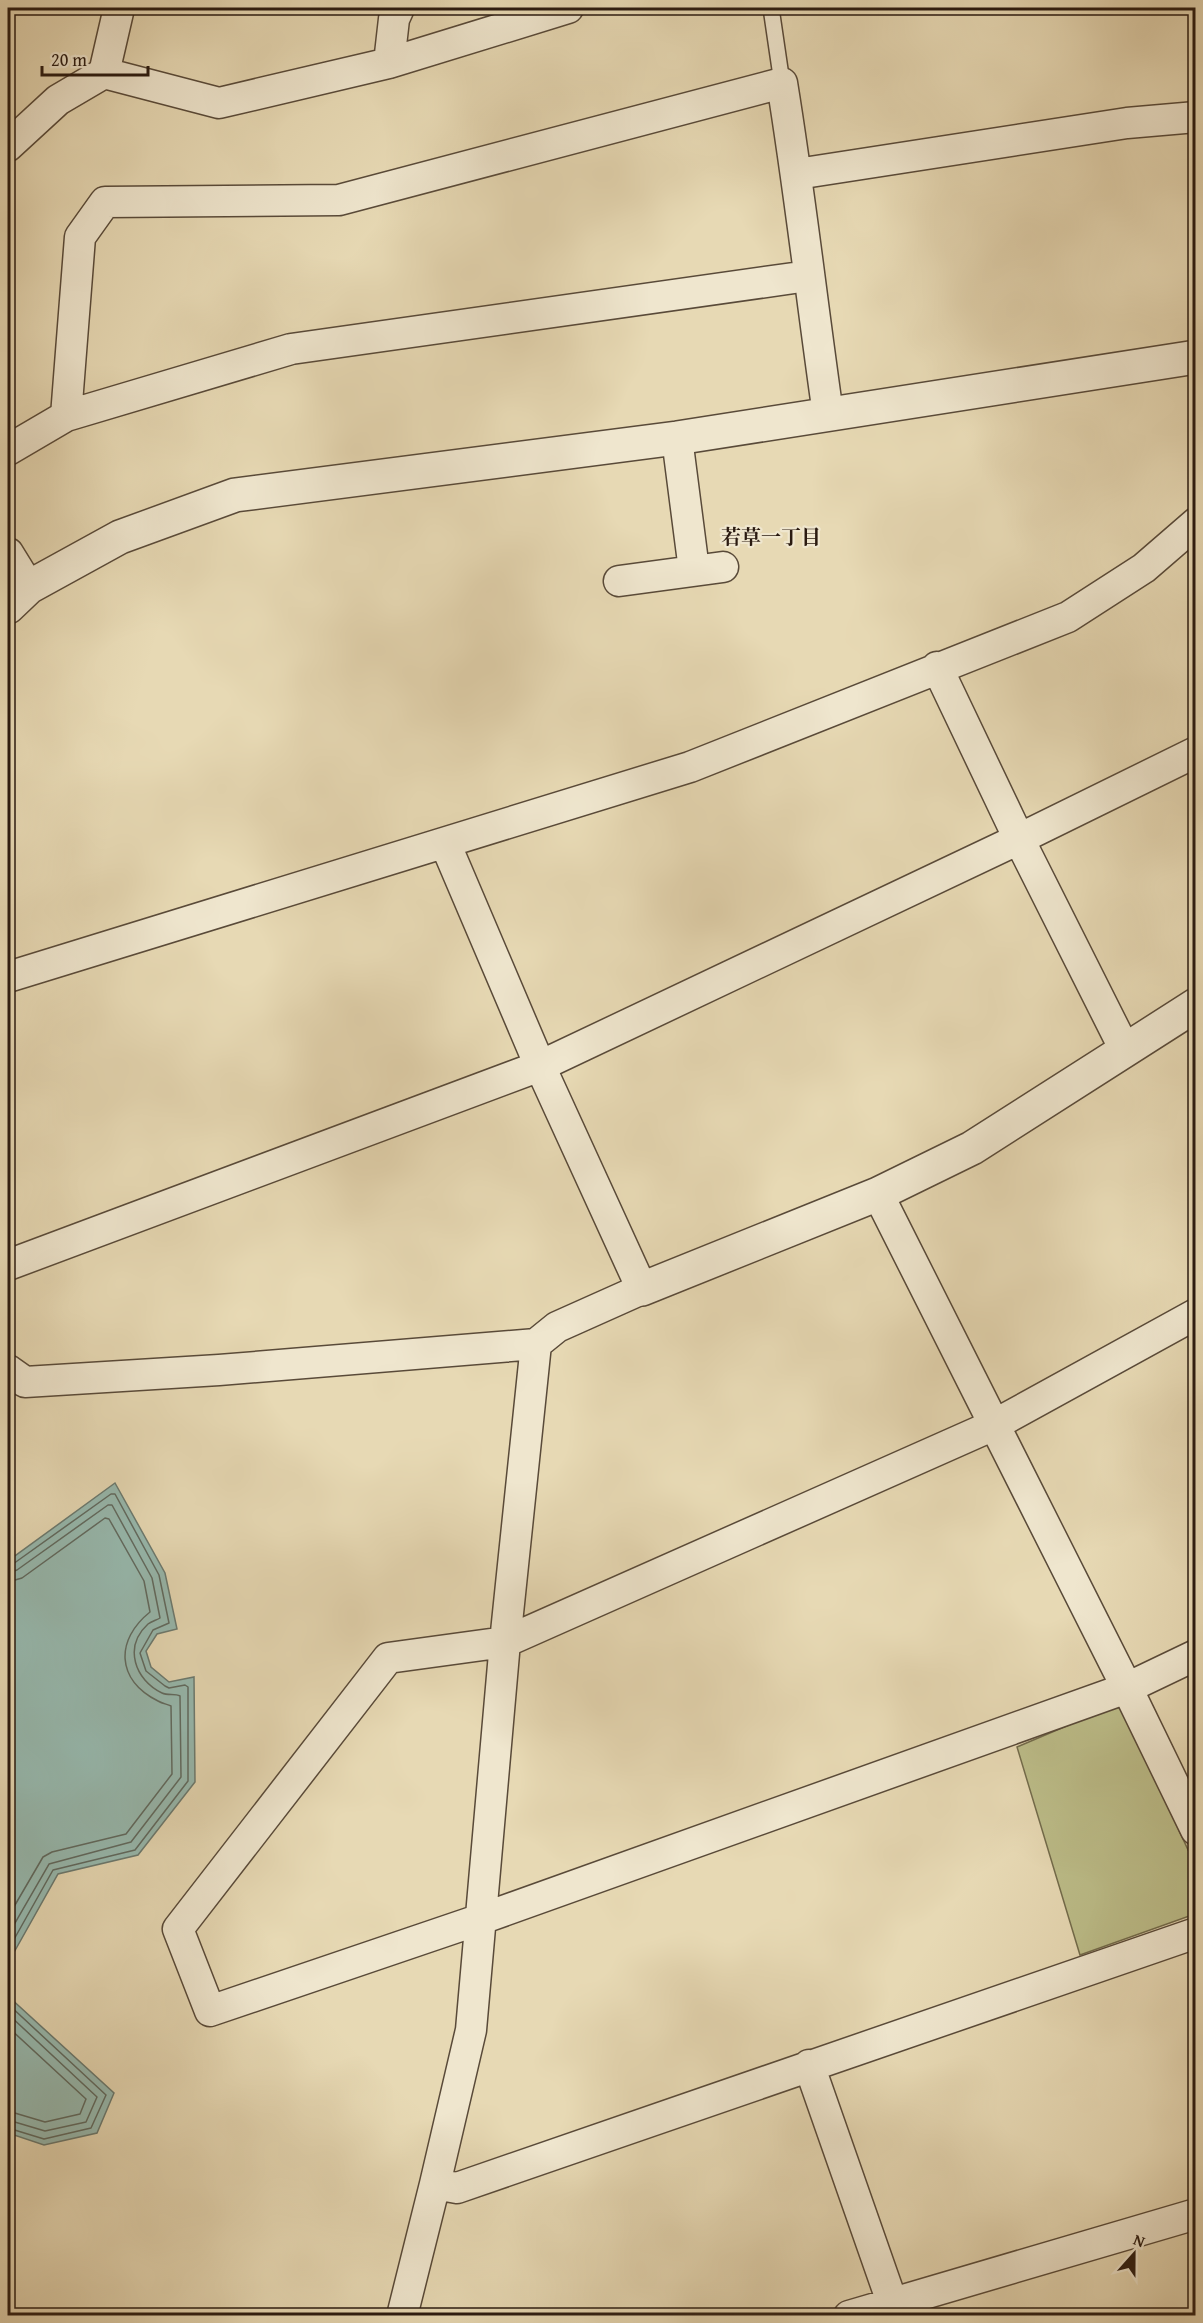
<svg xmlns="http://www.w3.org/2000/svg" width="1203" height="2323" font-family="'Gentium Book Plus','Noto Serif JP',serif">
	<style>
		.green { fill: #bcbd89; stroke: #736c4c; stroke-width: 1.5 }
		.water { fill: #97bab0; stroke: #6b7a70; stroke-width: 1.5 }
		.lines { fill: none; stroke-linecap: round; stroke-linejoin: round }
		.shore { stroke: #606a60; stroke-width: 1.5 }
		.service-casing { stroke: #594a39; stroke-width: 18 }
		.minor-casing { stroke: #594a39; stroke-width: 33 }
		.tertiary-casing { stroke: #594a39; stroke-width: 36 }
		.service { stroke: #efe6ce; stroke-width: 15 }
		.minor { stroke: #efe6ce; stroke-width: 30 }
		.tertiary { stroke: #efe6ce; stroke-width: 33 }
		.labels { text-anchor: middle; stroke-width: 4.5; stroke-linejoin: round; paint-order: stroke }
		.neighbourhood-label { font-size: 20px; font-weight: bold; fill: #2a1a10; stroke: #efe6ce }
	</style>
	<rect width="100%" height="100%" fill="#e7d9b4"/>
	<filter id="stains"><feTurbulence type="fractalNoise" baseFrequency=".00333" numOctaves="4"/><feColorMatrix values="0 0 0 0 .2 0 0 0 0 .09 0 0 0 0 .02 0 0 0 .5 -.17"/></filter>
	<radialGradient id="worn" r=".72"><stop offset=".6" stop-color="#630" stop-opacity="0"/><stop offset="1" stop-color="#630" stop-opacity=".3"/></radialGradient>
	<path class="green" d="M1111 1707H1122L1195 1865V1914L1080 1955 1017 1747Z"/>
	<path class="water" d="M115 1483 165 1573 177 1629 157 1634 146 1651 151 1667 169 1682 194 1677 195 1782 138 1855 58 1874 8 1963V1561Z
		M8 1996 114 2093 97 2133 44 2145 8 2133Z"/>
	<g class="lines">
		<path class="shore" d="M8 1565 13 1564 111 1494H115L159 1575 169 1623 153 1630 140 1653 146 1671 165 1686 169 1688 185 1685 188 1687V1781L135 1850 53 1870 8 1950
			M8 1573 17 1570 108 1505H112L152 1578 160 1618C157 1620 152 1621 148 1624 123 1647 135 1680 162 1693 168 1696 175 1693 180 1696L181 1777 131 1842 49 1864 8 1935
			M8 1582 22 1578 105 1518 109 1519 144 1581 150 1612C115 1640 116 1680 158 1701 163 1704 167 1704 171 1706L172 1774 126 1834 52 1852 43 1857 8 1917
			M8 2004 106 2095 91 2128 44 2139 8 2128
			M8 2014 97 2097 86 2122 45 2131 8 2120
			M8 2027 86 2099 80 2114 45 2122 8 2111"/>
		<defs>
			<path id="service" d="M771 8 782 83"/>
			<path id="minor" d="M389 63 394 19 399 8
				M104 73 219 103 389 63 568 8
				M8 146 58 100 104 73 119 8
				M797 174 1127 123 1196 117
				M66 416 80 237 105 202 339 200 782 83C800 193 812 303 828 414
				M677 438 694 570
				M8 450 66 416 291 349 808 276
				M8 553 29 587
				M619 581 723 567
				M937 667 1019 839 1125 1050
				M8 977 690 767 1068 617 1144 568 1196 523
				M878 1194 1127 1688 1196 1830
				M8 1265 540 1066 1019 839 1196 752
				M1196 1314 994 1425 505 1642 388 1658 178 1929 210 2011 481 1919 1127 1688 1196 1655
				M8 1370 25 1382 219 1370 536 1344 557 1327 642 1289 540 1066 445 843
				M809 2065 892 2302
				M435 2184 457 2188 1196 1933
				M402 2316 435 2184 471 2030 505 1642 536 1344
				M849 2316 1196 2214"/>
			<path id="tertiary" d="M8 607 29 587 120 537 235 495 677 438 1196 357
				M642 1289 878 1194 972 1148 1196 1005"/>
		</defs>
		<use href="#service" class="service-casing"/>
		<use href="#minor" class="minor-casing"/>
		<use href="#tertiary" class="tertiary-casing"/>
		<use href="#service" class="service"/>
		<use href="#minor" class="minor"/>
		<use href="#tertiary" class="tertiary"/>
	</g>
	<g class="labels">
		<g class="neighbourhood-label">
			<text x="771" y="544">若草一丁目</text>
		</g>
	</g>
	<rect width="1203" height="2323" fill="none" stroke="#e7d9b4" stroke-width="30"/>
	<rect x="9" y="9" width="1185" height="2305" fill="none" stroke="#2a1a10" stroke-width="3"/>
	<rect x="15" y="15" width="1173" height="2293" fill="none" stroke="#2a1a10" stroke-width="1.5"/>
	<g transform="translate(1134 2254) rotate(21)" stroke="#efe6ce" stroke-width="4.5" paint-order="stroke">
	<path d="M0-4.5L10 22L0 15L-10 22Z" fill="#2a1a10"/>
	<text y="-9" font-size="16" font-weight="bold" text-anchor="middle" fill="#2a1a10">N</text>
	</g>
	<path d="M42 66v9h106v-9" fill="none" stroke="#2a1a10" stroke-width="3"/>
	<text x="51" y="66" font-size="18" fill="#2a1a10" stroke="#efe6ce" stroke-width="4.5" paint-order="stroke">20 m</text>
	<rect width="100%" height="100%" filter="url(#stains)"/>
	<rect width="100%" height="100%" fill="url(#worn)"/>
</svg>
